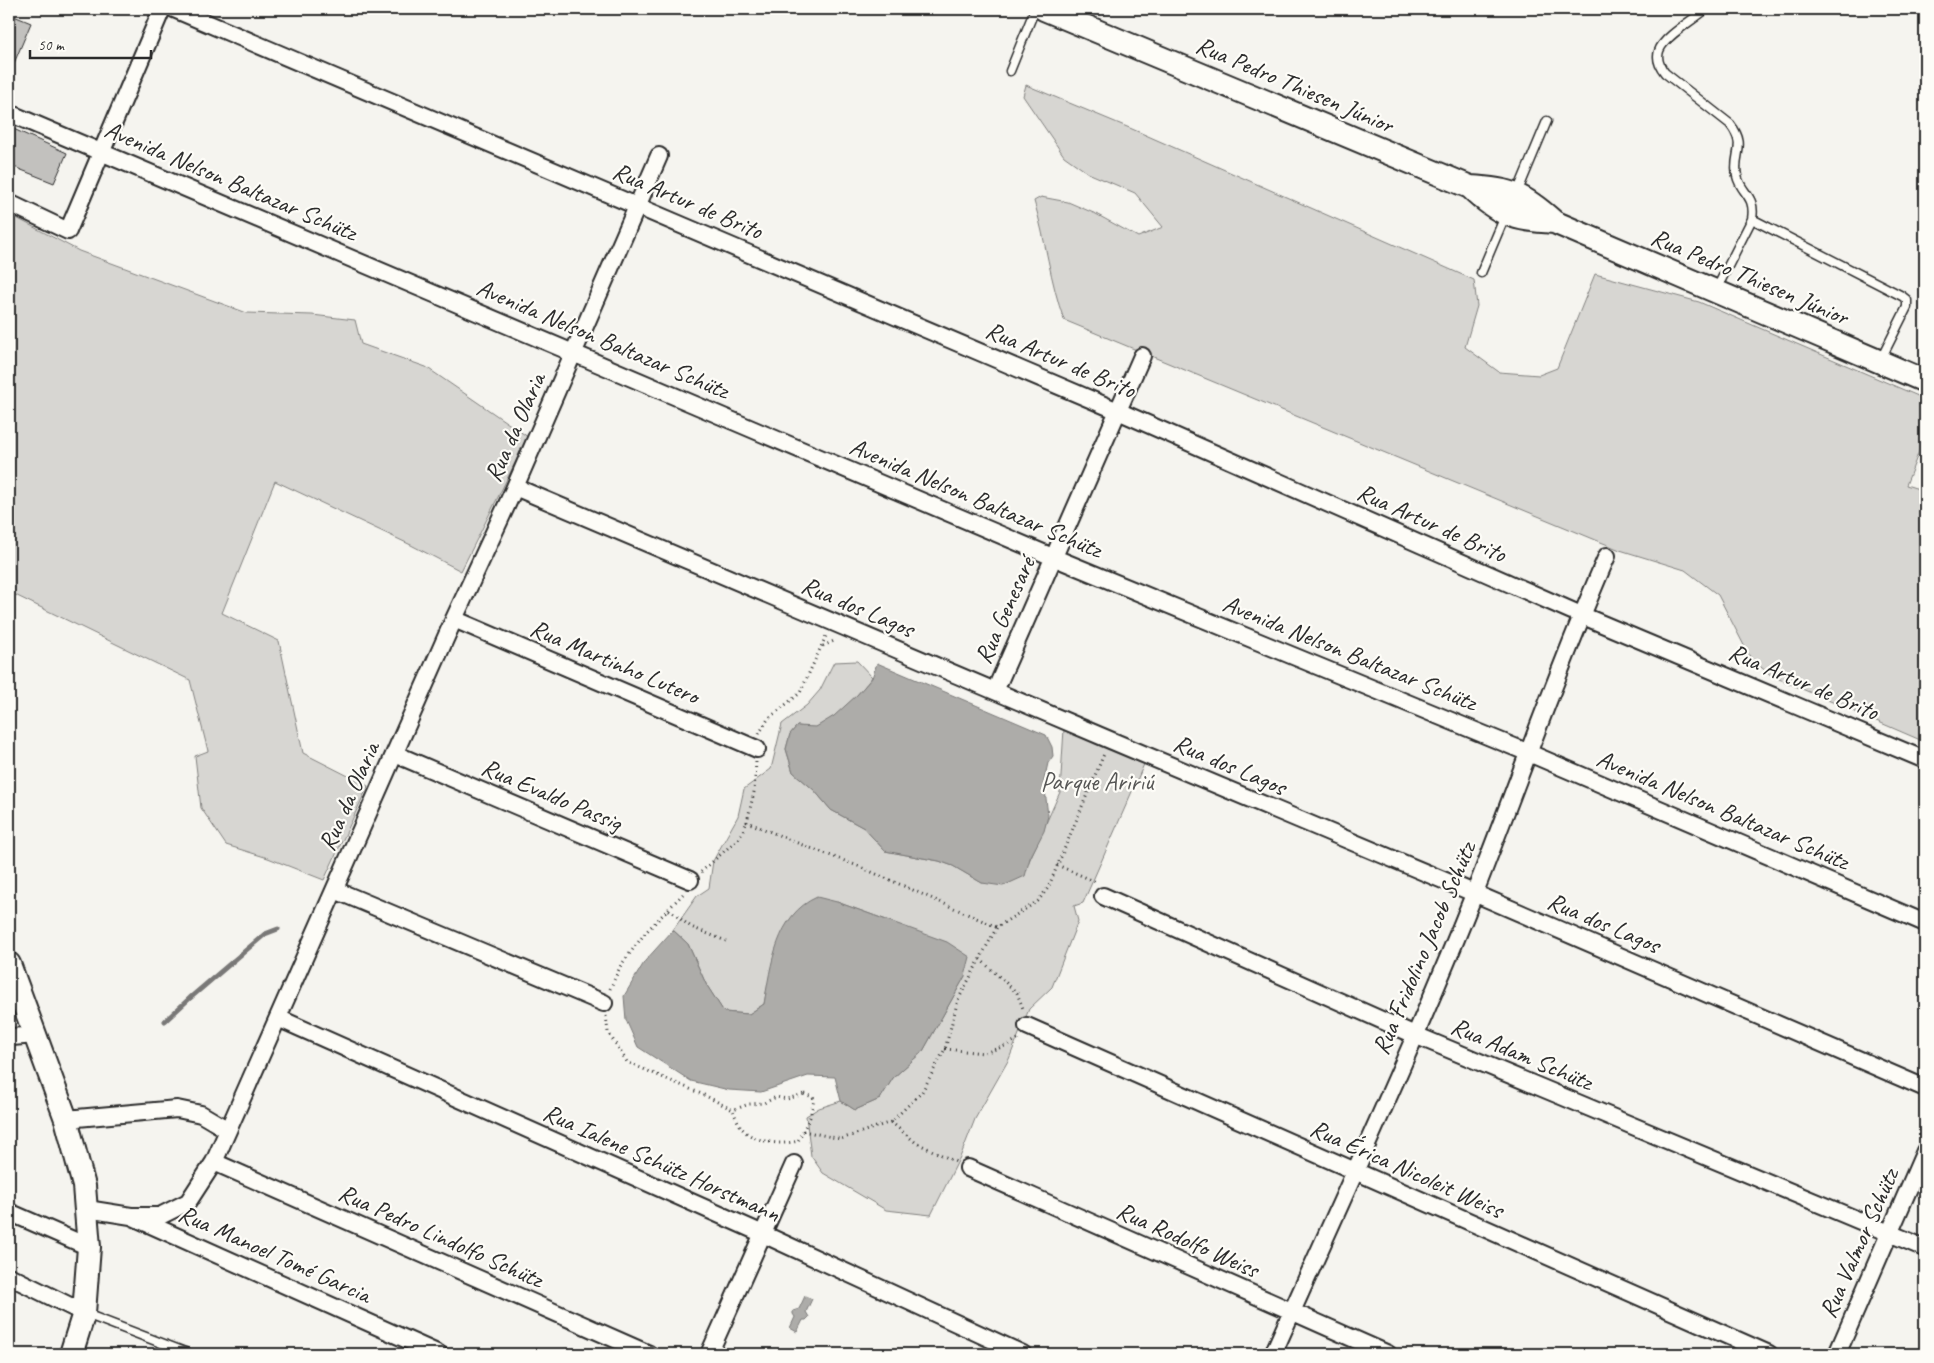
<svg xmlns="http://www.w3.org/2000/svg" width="1934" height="1363" font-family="Caveat,sans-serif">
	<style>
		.green { fill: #d7d6d2; stroke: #81807e }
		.water { fill: #adaca9; stroke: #797877 }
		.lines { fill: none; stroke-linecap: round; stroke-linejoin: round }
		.stream { stroke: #797877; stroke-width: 5 }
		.building { fill: #c2c1be; stroke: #2b2b2b }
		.service-casing { stroke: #2b2b2b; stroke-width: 11 }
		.minor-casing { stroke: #2b2b2b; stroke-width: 20 }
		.secondary-casing { stroke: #2b2b2b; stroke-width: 26 }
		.path { stroke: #2b2b2b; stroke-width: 3; stroke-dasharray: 1 4; stroke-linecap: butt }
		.service { stroke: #fdfcf7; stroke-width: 8 }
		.minor { stroke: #fdfcf7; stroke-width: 16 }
		.secondary { stroke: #fdfcf7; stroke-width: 22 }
		.labels { text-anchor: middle; stroke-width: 4.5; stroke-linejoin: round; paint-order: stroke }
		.street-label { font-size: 25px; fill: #2b2b2b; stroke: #fdfcf7 }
		.park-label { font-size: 25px; fill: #565655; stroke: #fdfcf7 }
	</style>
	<rect width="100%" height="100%" fill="#f5f4ef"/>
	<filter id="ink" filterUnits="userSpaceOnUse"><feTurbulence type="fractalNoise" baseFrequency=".02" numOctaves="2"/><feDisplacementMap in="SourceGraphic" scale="10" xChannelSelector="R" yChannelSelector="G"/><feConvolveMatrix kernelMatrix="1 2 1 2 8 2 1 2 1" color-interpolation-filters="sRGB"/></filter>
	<g filter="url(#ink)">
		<path class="green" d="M1026 85 1132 129 1474 280 1477 306 1465 347 1499 372 1539 375 1557 368 1595 274 1699 302 1925 399V436L1906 485 1925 491V742L1772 676 1751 659 1718 595 1685 570 1620 550 1064 320C1050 281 1046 241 1034 201L1041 197 1068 202 1096 214 1138 237 1163 227 1135 193 1088 173 1064 156 1023 96Z
			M9 214 79 251 247 313 312 315 355 320 361 344 426 367 528 437 461 571 411 545 275 481 222 613 279 641 303 753 368 786 324 880 268 858 226 845 201 808 195 756 208 751 190 680 9 592Z
			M857 661 872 677C860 693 835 720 817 727 811 729 803 726 797 726L790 734 786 749 793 772 814 790 831 810 864 828 885 851 939 861 953 866 982 883 1022 877 1060 792 1064 729 1145 762 1083 903 1074 906 1078 921 1052 987 1029 1009 1009 1059 975 1119 961 1155 931 1215 886 1210 823 1173 811 1156 806 1116 819 1108 841 1101 855 1110 880 1099 893 1078 923 1051 965 976 892 922 837 902 767 988 764 1004 749 1014 724 1012 706 984 688 944 673 930 697 896 709 888 713 861 738 816 744 789 771 769 782 724 807 705 820 690 834 662Z"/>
		<path class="water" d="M877 663 1046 735 1052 747 1053 756 1048 763 1044 781 1048 816 1044 831 1030 858 1025 876 1003 886 982 883 953 866 939 861 885 851 864 828 831 810 814 790 793 772 786 749 790 734 797 726 816 727 834 716 857 695 872 678Z
			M817 897 837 902 947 942 970 957 965 976 923 1051 893 1078 880 1099 855 1110 841 1101 835 1077 808 1076 761 1092 729 1090 691 1081 638 1047 626 1020 624 996 645 961 673 930 688 944 706 984 724 1012 749 1014 764 1004C771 965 776 915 817 897Z
			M805 1296 812 1299 806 1312 809 1317 806 1320H803L797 1332 790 1328 795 1317 793 1314V1311L799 1309Z"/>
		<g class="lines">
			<path class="stream" d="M165 1021 190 998 265 934 278 929"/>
		</g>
		<path class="building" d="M9 14 31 23 9 75Z
			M9 127 67 153 54 183 9 165Z"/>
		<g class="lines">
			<defs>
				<path id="service" d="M1706 9C1695 19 1663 37 1659 51 1656 60 1660 67 1665 73L1730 124C1748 147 1732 154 1737 176 1741 194 1756 195 1752 219L1716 290
					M1010 71 1035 9
					M1517 193 1547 121
					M1752 219 1902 296 1907 300V307L1881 359
					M1481 273 1505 216
					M1923 475 1925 469
					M86 1314 190 1354"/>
				<path id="minor" d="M174 9 1118 411 1581 615 1925 760
					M9 113 1055 558 1529 753 1925 923
					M9 203 68 231 162 9
					M515 487 1110 740 1474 893 1925 1088
					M454 619 757 749
					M995 691 1142 356
					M395 754 690 880
					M335 890 604 1003
					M1103 896 1415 1035 1925 1248
					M278 1018 763 1234 1023 1354
					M1027 1026 1769 1354
					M9 1036 12 1037 35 1035
					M66 1119 177 1109 201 1114 228 1130
					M214 1162 649 1354
					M968 1168 1388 1354
					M87 1209 131 1216 439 1354
					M9 1212 89 1247
					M131 1216H160L188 1202 214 1162 454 619 515 487 659 156
					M9 1276 84 1313
					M709 1354 794 1164
					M1273 1354C1341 1201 1413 1048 1475 892 1519 780 1559 666 1607 556
					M1837 1354 1925 1151"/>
				<path id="secondary" d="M1044 9 1470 187C1511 189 1523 194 1554 222L1925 381
					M1470 187C1500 216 1513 219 1554 222
					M9 964 66 1119 84 1186 89 1247 84 1313 71 1354"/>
			</defs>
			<use href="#service" class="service-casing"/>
			<use href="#minor" class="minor-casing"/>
			<use href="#secondary" class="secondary-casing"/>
			<path class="path" d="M823 646 834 641
				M759 734 768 719 800 693 826 636
				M756 762 754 792 747 822 800 844 858 866 997 927 1038 901 1048 888 1104 754
				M1057 865 1096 882
				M701 872 739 838 747 822
				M669 910 691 927 726 941
				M980 959 1017 993 1024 1011
				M610 989 621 965 646 932 683 894
				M606 1016 608 1032 627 1062 704 1095 733 1110
				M945 1049 984 1053 1005 1046 1020 1038
				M804 1094 813 1097 814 1100 810 1117 798 1141C783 1145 762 1143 748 1134 740 1129 736 1118 733 1110L749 1104 764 1103 776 1097 787 1099Z
				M891 1122 915 1142 956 1162
				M803 1131 841 1139 891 1122 922 1092 945 1049 958 1000 997 927"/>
			<use href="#service" class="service"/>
			<use href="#minor" class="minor"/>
			<use href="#secondary" class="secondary"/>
		</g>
	</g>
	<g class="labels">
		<g class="street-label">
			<text transform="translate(1295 84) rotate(23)" y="9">Rua Pedro Thiesen Júnior</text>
			<text transform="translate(231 180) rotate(23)" y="9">Avenida Nelson Baltazar Schütz</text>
			<text transform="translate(688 200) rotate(23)" y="9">Rua Artur de Brito</text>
			<text transform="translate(1750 276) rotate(23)" y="9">Rua Pedro Thiesen Júnior</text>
			<text transform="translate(603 338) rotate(23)" y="9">Avenida Nelson Baltazar Schütz</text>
			<text transform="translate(1061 359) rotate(23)" y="9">Rua Artur de Brito</text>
			<text transform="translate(514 427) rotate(-66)" y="9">Rua da Olaria</text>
			<text transform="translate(976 497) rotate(23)" y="9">Avenida Nelson Baltazar Schütz</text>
			<text transform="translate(1432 522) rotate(24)" y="9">Rua Artur de Brito</text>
			<text transform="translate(858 606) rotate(23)" y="9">Rua dos Lagos</text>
			<text transform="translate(1004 610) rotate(-66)" y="9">Rua Genesaré</text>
			<text transform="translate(1350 652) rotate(22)" y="9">Avenida Nelson Baltazar Schütz</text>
			<text transform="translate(615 661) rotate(23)" y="9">Rua Martinho Lutero</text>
			<text transform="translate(1804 681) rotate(23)" y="9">Rua Artur de Brito</text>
			<text transform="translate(1230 764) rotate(23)" y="9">Rua dos Lagos</text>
			<text transform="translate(552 794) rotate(23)" y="9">Rua Evaldo Passig</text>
			<text transform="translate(348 796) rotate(-66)" y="9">Rua da Olaria</text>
			<text transform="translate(1723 809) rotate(23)" y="9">Avenida Nelson Baltazar Schütz</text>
			<text transform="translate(1604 922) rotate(23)" y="9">Rua dos Lagos</text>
			<text transform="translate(1423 948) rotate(-67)" y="9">Rua Fridolino Jacob Schütz</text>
			<text transform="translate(1522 1053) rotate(23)" y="9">Rua Adam Schütz</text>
			<text transform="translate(662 1162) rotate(24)" y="9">Rua Ialene Schütz Horstmann</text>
			<text transform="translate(1407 1168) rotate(24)" y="9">Rua Érica Nicoleit Weiss</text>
			<text transform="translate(441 1235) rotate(24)" y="9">Rua Pedro Lindolfo Schütz</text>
			<text transform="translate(1188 1239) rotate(24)" y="9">Rua Rodolfo Weiss</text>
			<text transform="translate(1858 1243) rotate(-66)" y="9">Rua Valmor Schütz</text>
			<text transform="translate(275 1253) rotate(24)" y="9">Rua Manoel Tomé Garcia</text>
		</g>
		<g class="park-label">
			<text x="1097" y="790">Parque Aririú</text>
		</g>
	</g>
	<rect width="1934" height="1363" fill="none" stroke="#fdfcf7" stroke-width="30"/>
	<rect x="15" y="15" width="1904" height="1333" fill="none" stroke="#2b2b2b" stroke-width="2" filter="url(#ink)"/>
	<path d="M30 50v8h121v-8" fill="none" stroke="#2b2b2b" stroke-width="2.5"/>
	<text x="38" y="50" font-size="15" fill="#2b2b2b" stroke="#fdfcf7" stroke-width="4" paint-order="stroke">50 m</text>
</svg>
